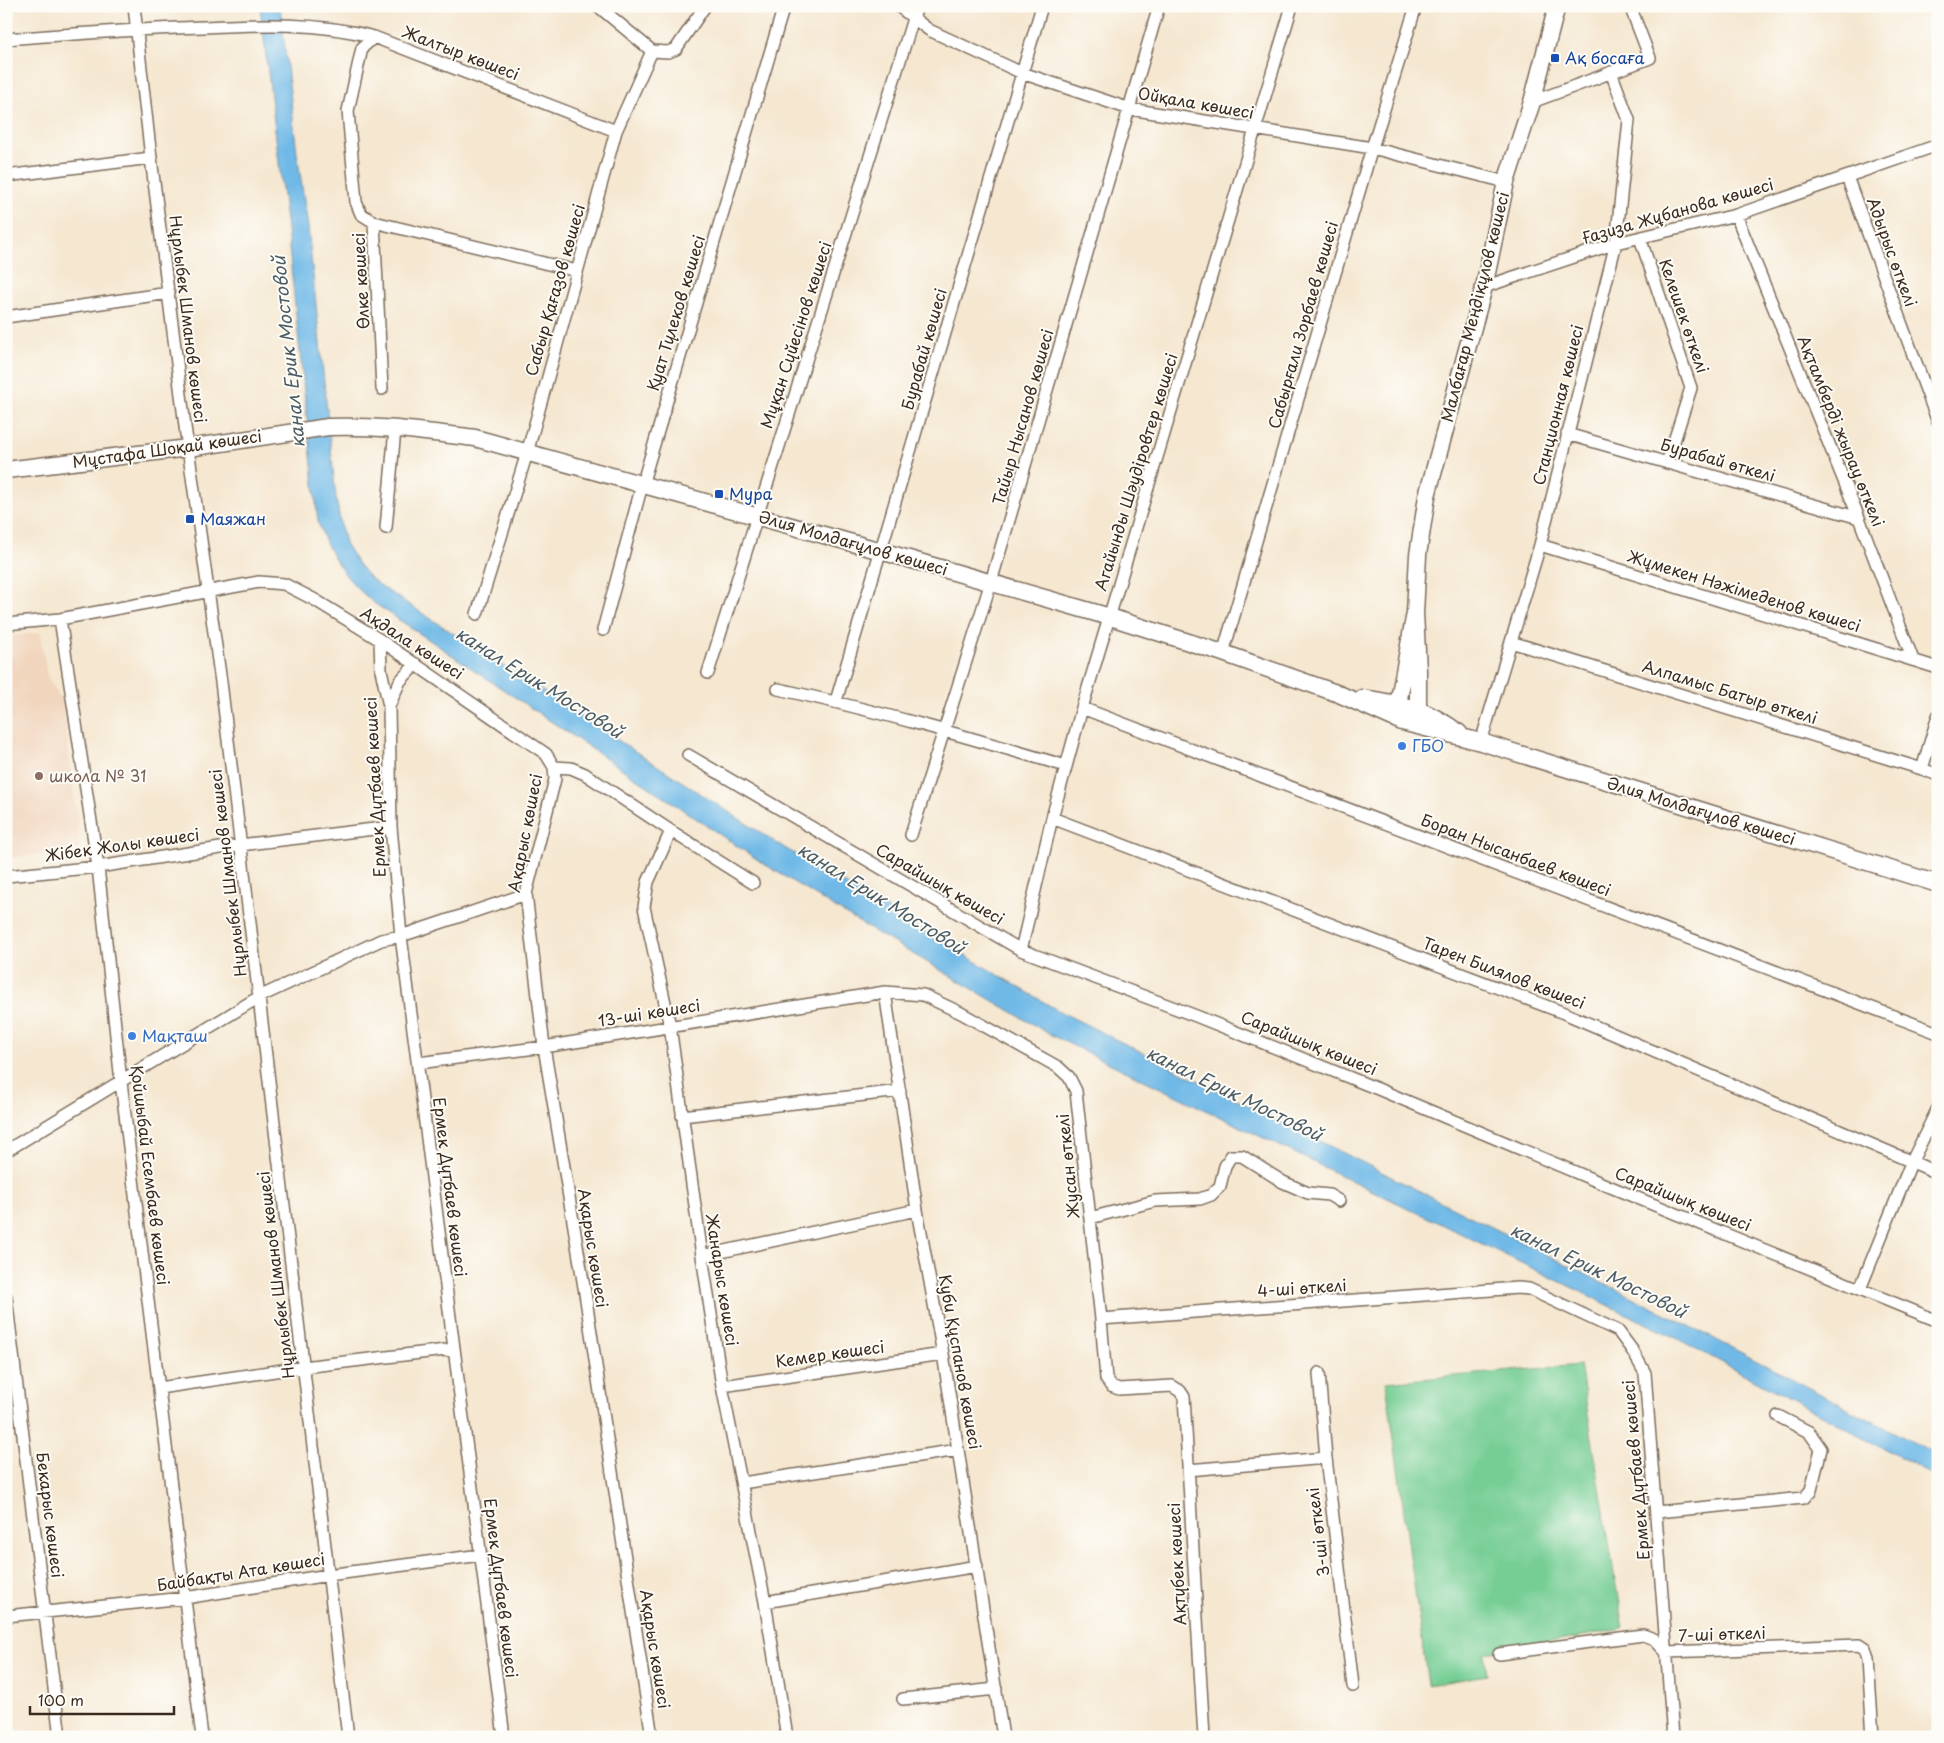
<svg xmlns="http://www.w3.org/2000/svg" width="1944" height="1743" font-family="'Playpen Sans',sans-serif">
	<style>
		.built { fill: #f1d5bd }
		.green { fill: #76ce94; stroke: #587c59 }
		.water { fill: #6fb9e7; stroke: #557282 }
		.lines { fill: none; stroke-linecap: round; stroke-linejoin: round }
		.minor-casing { stroke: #7c6c5c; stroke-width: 14 }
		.secondary-casing { stroke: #7c6c5c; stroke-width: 19 }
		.minor { stroke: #fff; stroke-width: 11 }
		.secondary { stroke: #fff; stroke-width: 16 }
		.transit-dot { fill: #1a4fb4; stroke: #fdfcf7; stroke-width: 2 }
		.shop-dot { fill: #3f7fe0; stroke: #fdfcf7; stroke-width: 2 }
		.education-dot { fill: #8d6e63; stroke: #fdfcf7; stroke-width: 2 }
		.labels { text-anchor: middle; stroke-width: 4; stroke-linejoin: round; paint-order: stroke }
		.street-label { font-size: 16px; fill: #3b2a1e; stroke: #fdfcf7 }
		.transit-label { font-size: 16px; fill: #164399; stroke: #fdfcf7; text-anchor: start }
		.shop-label { font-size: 16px; fill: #366cbe; stroke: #fdfcf7; text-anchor: start }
		.education-label { font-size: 16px; fill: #785e54; stroke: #fdfcf7; text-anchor: start }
		.water-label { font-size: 18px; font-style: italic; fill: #4d5c64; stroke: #fdfcf7 }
	</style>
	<rect width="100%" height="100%" fill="#fdfcf7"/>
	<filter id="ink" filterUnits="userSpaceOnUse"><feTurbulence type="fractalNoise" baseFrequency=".02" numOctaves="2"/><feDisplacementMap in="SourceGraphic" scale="10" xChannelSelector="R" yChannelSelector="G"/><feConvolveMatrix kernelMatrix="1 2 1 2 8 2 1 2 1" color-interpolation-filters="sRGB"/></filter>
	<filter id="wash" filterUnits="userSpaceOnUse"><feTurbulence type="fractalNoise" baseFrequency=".0096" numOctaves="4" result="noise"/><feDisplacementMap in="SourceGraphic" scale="20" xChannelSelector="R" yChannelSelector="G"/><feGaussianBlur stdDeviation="1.12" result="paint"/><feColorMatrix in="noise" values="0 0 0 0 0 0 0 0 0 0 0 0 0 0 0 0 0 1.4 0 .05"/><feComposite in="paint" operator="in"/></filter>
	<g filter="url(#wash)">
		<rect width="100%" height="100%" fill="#f5e7d0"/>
		<path class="built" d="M40 633 47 676 63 703 80 849 6 858V636Z"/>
		<path class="green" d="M1580 1365 1623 1629 1484 1653 1487 1675 1428 1685 1386 1382Z"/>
		<path class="water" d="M260 6H280L297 153 308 227 336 498 341 526 345 543 358 564 369 577 385 589 778 844 1059 1011 1682 1322 1938 1455V1477L1672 1336 1051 1035 850 917 761 862 374 603C345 579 330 557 318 522L287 229Z"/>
	</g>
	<g filter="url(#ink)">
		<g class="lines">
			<defs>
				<path id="minor" d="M134 6 151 158 186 434 221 682 348 1737
					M598 6 652 51
					M898 6 929 30 1022 73 1130 109 1372 148 1506 182
					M374 37 362 48 348 111 356 202 361 214 374 222 382 389
					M6 39C72 34 138 29 204 27 262 24 318 22 374 37L616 131
					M1532 102 1650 58 1630 6
					M6 176 151 158
					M1847 177 1938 422
					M1736 215 1859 518 1913 660
					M374 222 577 271
					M1640 238 1691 388 1667 463
					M1484 287 1616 243 1736 215 1938 145
					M6 317 169 293
					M1567 434 1859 518
					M386 528 395 429
					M1540 545 1938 668
					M477 614 527 453 616 131 652 51 668 52 676 49 705 6
					M60 619 98 867 121 1082 202 1737
					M6 624 60 619 259 582 284 584 315 600 380 640 546 754 554 767 571 768 585 774 671 831 753 883
					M603 630 642 485 784 6
					M380 640 381 670 389 706 391 827 401 936 504 1737
					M1511 642 1922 769 1938 775
					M1223 653 1372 148 1416 6
					M708 673 917 6
					M778 689C875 710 971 738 1066 766
					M836 701 1042 6
					M389 706 400 681 416 664
					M1082 708 1938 1033
					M1481 742 1540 545 1616 243 1629 120 1611 72
					M688 755 1021 950 1196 1016 1378 1089 1613 1188 1938 1321
					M554 767 555 779 526 894 544 1047 585 1293 652 1737
					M1922 769 1938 716
					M1052 818 1564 1013 1938 1173
					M671 831 648 882 644 907 670 1026 702 1256 722 1386 765 1602 787 1737
					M911 835 991 582 1159 6
					M6 876 98 867 240 845 391 827
					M1021 950 1052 818 1082 708 1292 6
					M885 992 917 1210 943 1354 1003 1737
					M418 1063 544 1047 885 992 923 995 961 1013 1058 1067 1069 1077 1076 1091 1101 1319 1106 1379 1111 1386 1119 1389 1172 1386 1180 1391 1184 1397 1204 1737
					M682 1116 900 1091
					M6 1151 259 997 381 940 401 936 526 894
					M1090 1218 1155 1201 1200 1199 1211 1195 1220 1186 1225 1166 1231 1156H1242L1283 1182 1308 1193 1329 1195 1339 1201
					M702 1256 917 1210
					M1860 1289 1911 1163 1938 1108
					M6 1297 60 1737
					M1101 1319 1518 1288 1529 1289 1618 1331 1632 1350 1645 1373 1673 1737
					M1319 1373 1326 1458 1353 1686
					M722 1386 943 1354
					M159 1388 303 1367 454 1349
					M1188 1470 1326 1458
					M742 1483 958 1450
					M1656 1512 1804 1498 1811 1490 1821 1449 1809 1432 1778 1416
					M765 1602 977 1566
					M6 1616 185 1598 328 1575 481 1555
					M1499 1654 1643 1635 1654 1639 1666 1652 1859 1645 1865 1649 1868 1659 1873 1737
					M903 1699 996 1689"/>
				<path id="secondary" d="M6 470 188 448 328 427C378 425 426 432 475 438L881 551 1110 617 1223 653 1339 694 1402 722 1481 742 1938 884
					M1415 613 1398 704V714L1402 722 1413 718 1418 709V671L1415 613 1418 555 1427 496 1484 287 1506 182 1532 102 1557 6
					M1362 698C1404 705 1424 707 1459 733"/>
			</defs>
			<use href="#minor" class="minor-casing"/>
			<use href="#secondary" class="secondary-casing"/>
			<use href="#minor" class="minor"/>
			<use href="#secondary" class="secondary"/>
		</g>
	</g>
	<g class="transit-dot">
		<rect x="1550" y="53" width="10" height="10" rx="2.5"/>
		<rect x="714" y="489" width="10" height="10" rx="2.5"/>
		<rect x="185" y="514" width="10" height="10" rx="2.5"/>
	</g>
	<g class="shop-dot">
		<circle cx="1402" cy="746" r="5"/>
		<circle cx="132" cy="1036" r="5"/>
	</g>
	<circle class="education-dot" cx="39" cy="776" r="5"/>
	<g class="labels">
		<g class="street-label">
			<text transform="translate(461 53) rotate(21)" y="6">Жалтыр көшесі</text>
			<text transform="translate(1196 103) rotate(10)" y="6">Ойқала көшесі</text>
			<text transform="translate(1678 211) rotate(-16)" y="6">Ғазиза Жұбанова көшесі</text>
			<text transform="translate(1892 252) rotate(70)" y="6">Адырыс өткелі</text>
			<text transform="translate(361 281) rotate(-93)" y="6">Өлке көшесі</text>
			<text transform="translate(555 290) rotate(-74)" y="6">Сабыр Қағазов көшесі</text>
			<text transform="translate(1475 307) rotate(-76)" y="6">Малбағар Меңдіқұлов көшесі</text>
			<text transform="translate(676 313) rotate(-73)" y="6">Қуат Түлеков көшесі</text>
			<text transform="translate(1684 316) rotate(71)" y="6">Келешек өткелі</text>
			<text transform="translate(188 319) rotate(83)" y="6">Нұрлыбек Шманов көшесі</text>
			<text transform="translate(1303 325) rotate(-74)" y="6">Сабырғали Зорбаев көшесі</text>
			<text transform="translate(796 335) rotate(-72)" y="6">Мұқан Сүйесінов көшесі</text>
			<text transform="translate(924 349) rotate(-74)" y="6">Бурабай көшесi</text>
			<text transform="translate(1558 405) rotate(-76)" y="6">Станционная көшесі</text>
			<text transform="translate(1023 417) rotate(-74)" y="6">Тайыр Нысанов көшесi</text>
			<text transform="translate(1841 431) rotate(68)" y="6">Ақтамберді жырау өткелі</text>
			<text transform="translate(167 449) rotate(-8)" y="6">Мұстафа Шоқай көшесi</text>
			<text transform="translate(1718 460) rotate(16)" y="6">Бурабай өткелі</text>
			<text transform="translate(1136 472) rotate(-73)" y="6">Агайынды Шәудіровтер көшесi</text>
			<text transform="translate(853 543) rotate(16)" y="6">Әлия Молдағұлов көшесі</text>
			<text transform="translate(1744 591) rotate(17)" y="6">Жұмекен Нәжімеденов көшесі</text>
			<text transform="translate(412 643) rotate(33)" y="6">Ақдала көшесі</text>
			<text transform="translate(1730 692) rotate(17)" y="6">Алпамыс Батыр өткелі</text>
			<text transform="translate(375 787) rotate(-93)" y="6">Ермек Дүтбаев көшесi</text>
			<text transform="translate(1701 811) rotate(17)" y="6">Әлия Молдағұлов көшесі</text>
			<text transform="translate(525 833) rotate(-79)" y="6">Ақарыс көшесi</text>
			<text transform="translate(122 845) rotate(-8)" y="6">Жібек Жолы көшесі</text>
			<text transform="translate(1516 855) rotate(21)" y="6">Боран Нысанбаев көшесі</text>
			<text transform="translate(228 873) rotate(-97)" y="6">Нұрлыбек Шманов көшесі</text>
			<text transform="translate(940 884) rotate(30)" y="6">Сарайшық көшесі</text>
			<text transform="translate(1504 973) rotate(21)" y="6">Тарен Билялов көшесі</text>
			<text transform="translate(649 1013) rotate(-9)" y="6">13-ші көшесi</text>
			<text transform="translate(1309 1043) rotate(22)" y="6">Сарайшық көшесі</text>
			<text transform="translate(1068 1166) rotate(-96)" y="6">Жусан өткелі</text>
			<text transform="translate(150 1175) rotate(83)" y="6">Қойшыбай Есембаев көшесі</text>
			<text transform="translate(450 1187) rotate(83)" y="6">Ермек Дүтбаев көшесi</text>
			<text transform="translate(1683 1199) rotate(22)" y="6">Сарайшық көшесі</text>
			<text transform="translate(593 1248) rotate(81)" y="6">Ақарыс көшесi</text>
			<text transform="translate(276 1275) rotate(-97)" y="6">Нұрлыбек Шманов көшесі</text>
			<text transform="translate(722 1280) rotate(81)" y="6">Жанарыс көшесі</text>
			<text transform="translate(1302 1288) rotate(-4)" y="6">4-шi өткелi</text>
			<text transform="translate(830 1354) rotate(-8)" y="6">Кемер көшесі</text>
			<text transform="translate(960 1362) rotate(80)" y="6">Куби Құспанов көшесi</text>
			<text transform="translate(1636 1470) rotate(-95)" y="6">Ермек Дүтбаев көшесi</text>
			<text transform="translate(50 1515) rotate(83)" y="6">Бекарыс көшесі</text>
			<text transform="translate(1318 1532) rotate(-97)" y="6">3-шi өткелi</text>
			<text transform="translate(1177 1564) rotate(-93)" y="6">Ақтүбек көшесi</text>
			<text transform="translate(241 1572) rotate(-9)" y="6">Байбақты Ата көшесі</text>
			<text transform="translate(501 1588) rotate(83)" y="6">Ермек Дүтбаев көшесi</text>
			<text transform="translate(1722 1634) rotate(-2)" y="6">7-шi өткелi</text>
			<text transform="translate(655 1649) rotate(81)" y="6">Ақарыс көшесi</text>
		</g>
		<g class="transit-label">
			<text x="1565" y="64">Ақ босаға</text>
			<text x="729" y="500">Мура</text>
			<text x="200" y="525">Маяжан</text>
		</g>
		<g class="shop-label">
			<text x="1412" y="752">ГБО</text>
			<text x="142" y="1042">Мақташ</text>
		</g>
		<g class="education-label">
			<text x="49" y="782">школа № 31</text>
		</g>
		<g class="water-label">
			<text transform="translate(289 352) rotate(-96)" y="6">канал Ерик Мостовой</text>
			<text transform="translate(539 683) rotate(32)" y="6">канал Ерик Мостовой</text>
			<text transform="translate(881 899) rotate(32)" y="6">канал Ерик Мостовой</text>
			<text transform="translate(1234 1094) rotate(26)" y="6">канал Ерик Мостовой</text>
			<text transform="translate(1598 1271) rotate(26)" y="6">канал Ерик Мостовой</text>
		</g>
	</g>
	<rect width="1944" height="1743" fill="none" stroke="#fdfcf7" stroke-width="25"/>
	<path d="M30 1706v8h144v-8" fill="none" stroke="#3b2a1e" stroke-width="2.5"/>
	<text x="38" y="1706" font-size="15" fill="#3b2a1e" stroke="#fdfcf7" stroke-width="4" paint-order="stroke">100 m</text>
</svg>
